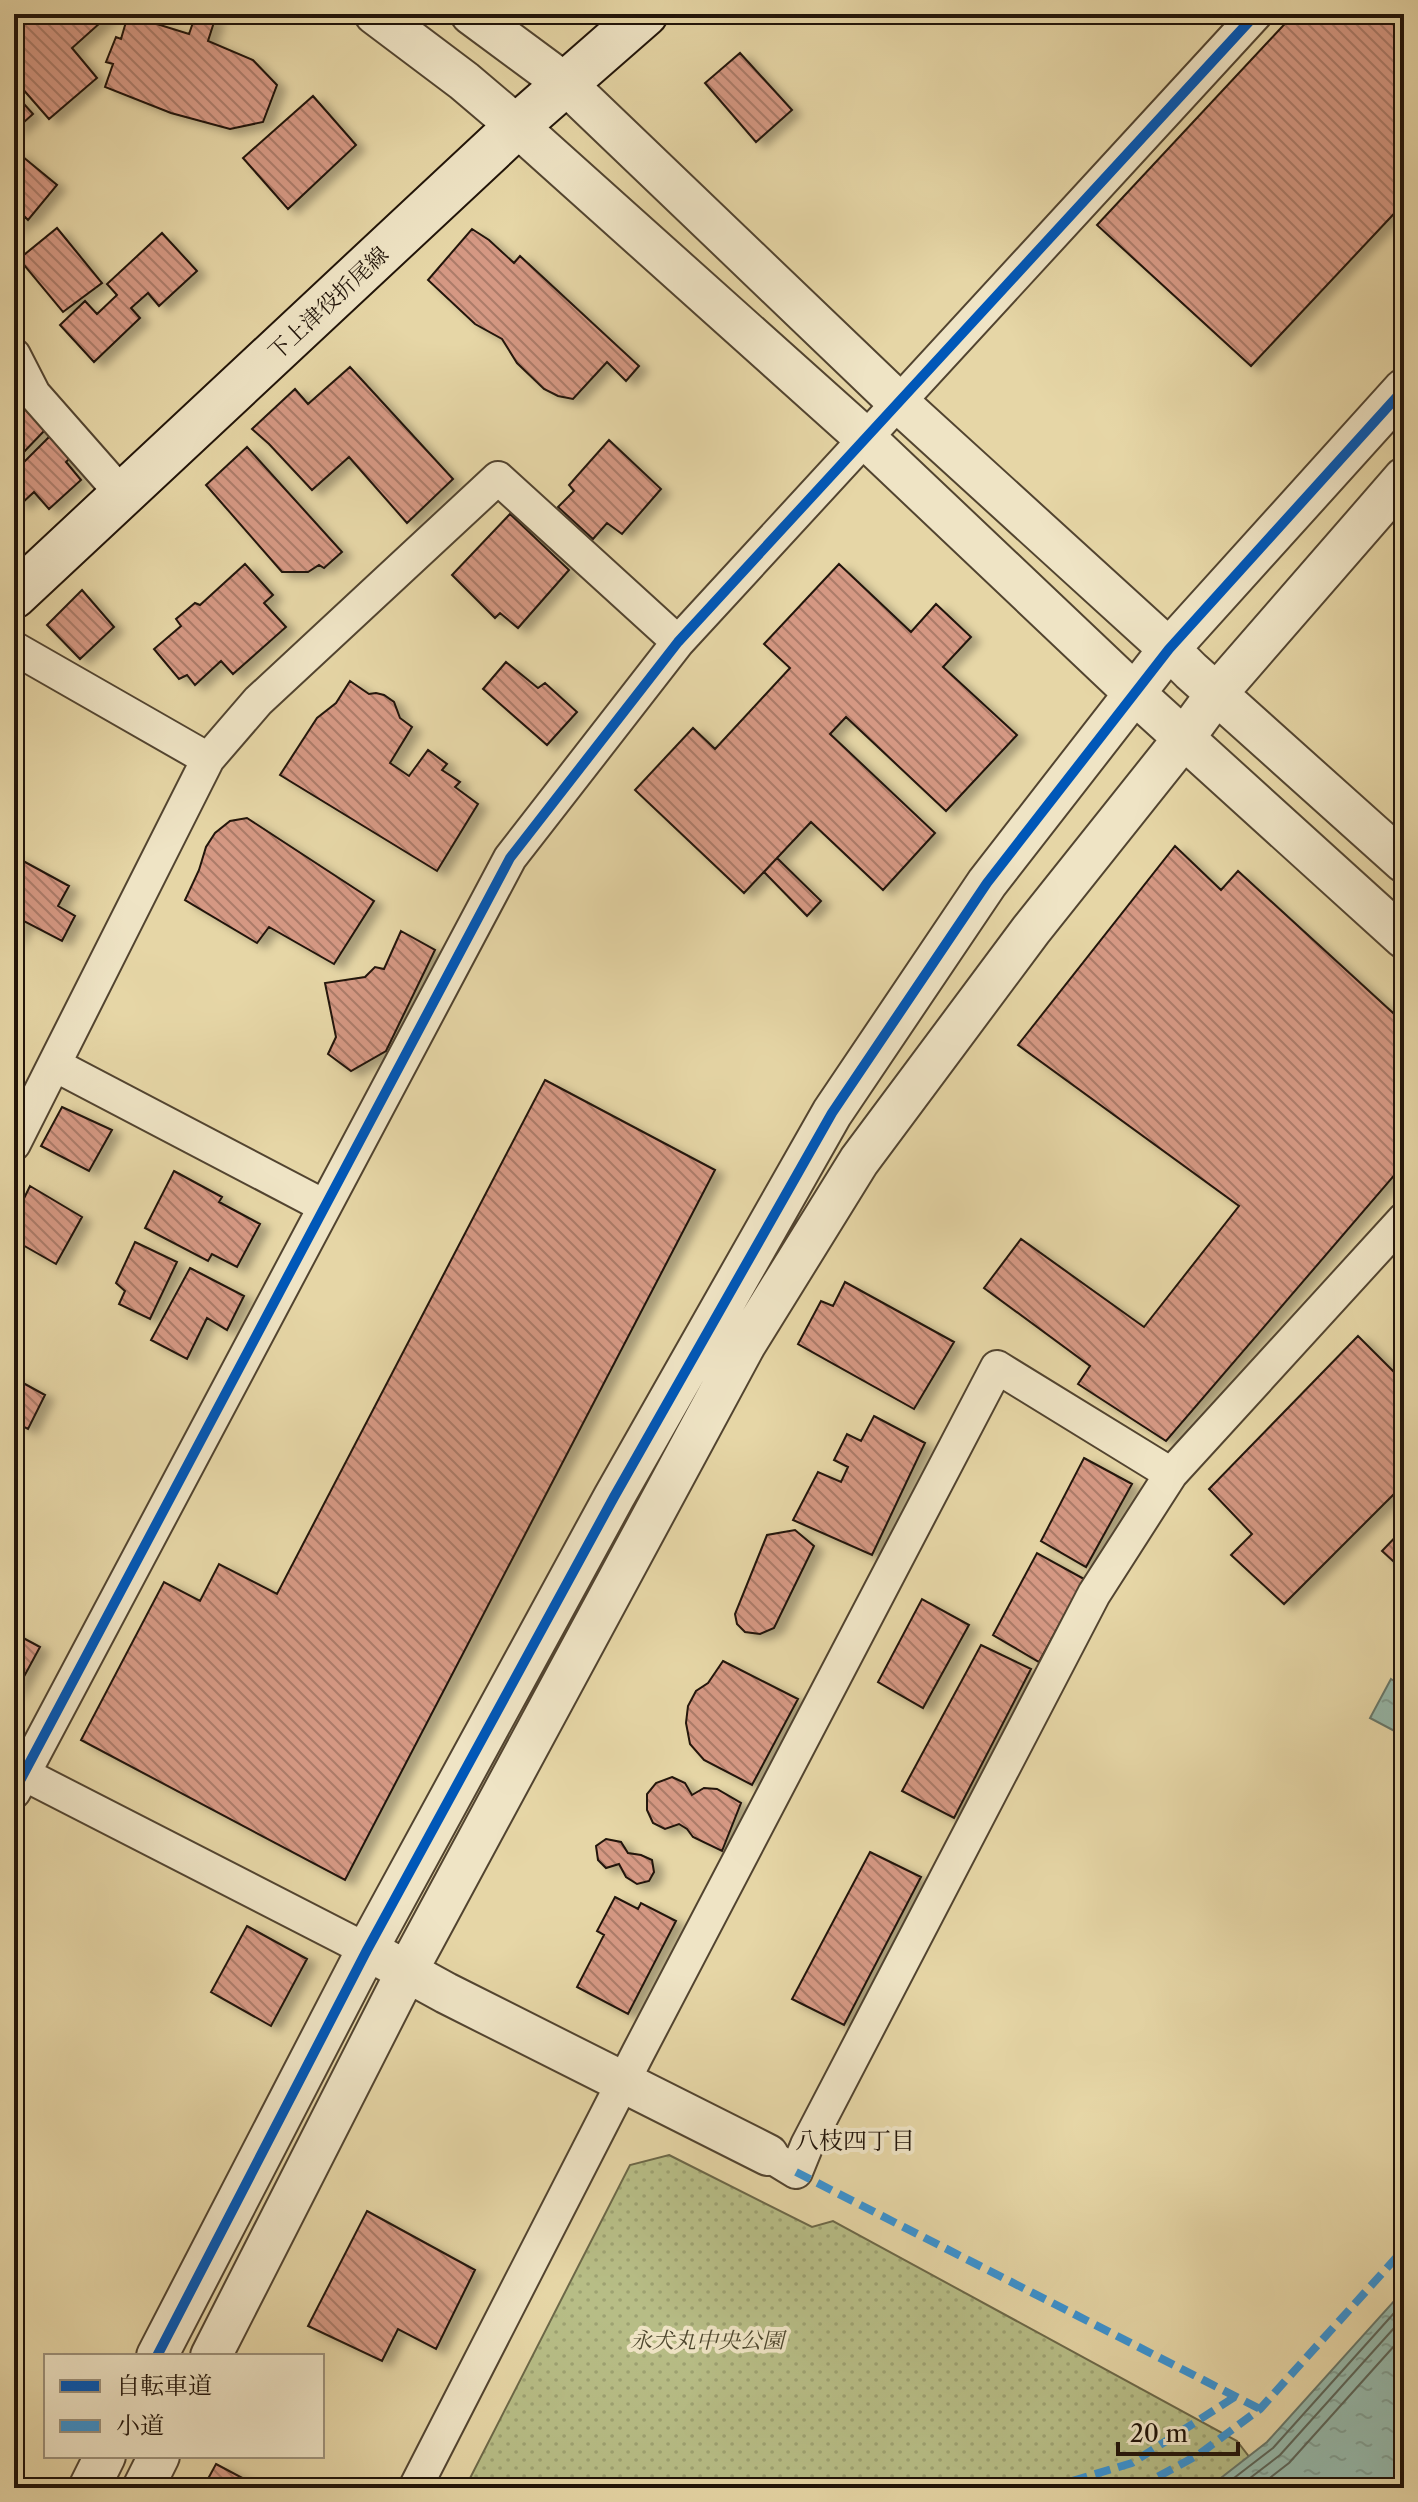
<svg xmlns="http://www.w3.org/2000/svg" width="1418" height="2502" font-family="'Libre Caslon Text','Noto Serif JP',serif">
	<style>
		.park { fill: url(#park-dots); stroke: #6c6848; stroke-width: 2 }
		.water { fill: url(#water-ripples); stroke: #67776a; stroke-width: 2 }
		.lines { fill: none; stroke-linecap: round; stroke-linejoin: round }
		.shore { stroke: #5c665a; stroke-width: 2 }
		.building { fill: url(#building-back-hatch); stroke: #211409; stroke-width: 2; filter: url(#shadow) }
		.minor-casing { stroke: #524430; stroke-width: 36 }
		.tertiary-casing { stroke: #524430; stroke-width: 44 }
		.secondary-casing { stroke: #211409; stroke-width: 48 }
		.minor { stroke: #efe4c5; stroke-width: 32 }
		.tertiary { stroke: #efe4c5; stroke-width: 40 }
		.secondary { stroke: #efe4c5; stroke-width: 44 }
		.quiet { stroke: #3a93d2; stroke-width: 8; stroke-dasharray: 16 8; stroke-linecap: butt }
		.cycleway-casing { stroke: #efe4c5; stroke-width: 15 }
		.cycleway { stroke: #0057b8; stroke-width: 10 }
		.labels { text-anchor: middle; stroke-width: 8; stroke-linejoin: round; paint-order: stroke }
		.street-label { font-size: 22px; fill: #211409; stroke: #efe4c5 }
		.park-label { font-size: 22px; font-style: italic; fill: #4e472e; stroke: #efe4c5 }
		.neighbourhood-label { font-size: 24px; fill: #211409; stroke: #efe4c5 }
	</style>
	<defs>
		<pattern id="park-dots" width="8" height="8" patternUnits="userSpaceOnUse" patternTransform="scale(2)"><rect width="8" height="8" fill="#b7bd86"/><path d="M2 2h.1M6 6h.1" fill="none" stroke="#9da272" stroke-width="1.8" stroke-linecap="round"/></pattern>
		<pattern id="water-ripples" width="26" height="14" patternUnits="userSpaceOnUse" patternTransform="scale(2)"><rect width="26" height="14" fill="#96b9ab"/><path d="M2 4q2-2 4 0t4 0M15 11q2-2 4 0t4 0" fill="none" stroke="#819e92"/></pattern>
		<pattern id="building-back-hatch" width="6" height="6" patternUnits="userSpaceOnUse" patternTransform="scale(2)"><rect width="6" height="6" fill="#d59883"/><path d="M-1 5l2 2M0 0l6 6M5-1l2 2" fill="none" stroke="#ac7b69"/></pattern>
		<filter id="shadow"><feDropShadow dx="9" dy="5" stdDeviation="4" flood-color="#0004"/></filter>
	</defs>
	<rect width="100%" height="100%" fill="#e6d6a6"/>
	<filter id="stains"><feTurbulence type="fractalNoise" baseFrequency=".0025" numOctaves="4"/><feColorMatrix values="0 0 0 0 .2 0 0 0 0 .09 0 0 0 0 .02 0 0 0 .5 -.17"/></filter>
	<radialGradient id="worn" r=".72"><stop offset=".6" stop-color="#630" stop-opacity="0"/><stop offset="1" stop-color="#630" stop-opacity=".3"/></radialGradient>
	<path class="park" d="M669 2155 812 2227 833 2221 1237 2441 1273 2488H465L630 2165Z"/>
	<path class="water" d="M1391 1679 1404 1687V1736L1370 1718Z
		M1404 2290V2488H1208L1267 2442Z"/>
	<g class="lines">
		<path class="shore" d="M1221 2488 1273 2448 1404 2302
			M1237 2488 1280 2455 1404 2317
			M1257 2488 1289 2463 1404 2335"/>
	</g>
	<path class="building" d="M14 14H110L72 48 97 78 49 119 14 79Z
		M196 14 215 19 208 41 253 60 277 85 263 122 230 129 171 113 105 87 113 64 106 62 116 37 121 39 128 15 189 34Z
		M1294 14H1404V203L1251 366 1097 225Z
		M740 53 792 110 756 142 705 83Z
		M14 93 33 114 14 131Z
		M313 96 356 145 288 209 243 158Z
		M17 152 57 185 28 220 25 217 14 230V156Z
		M57 228 102 283 63 312 19 259Z
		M472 229 489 240 514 263 520 256 639 366 626 381 607 362 573 399 558 396 544 389 517 363 502 339 475 324 428 280Z
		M162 233 197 271 159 306 148 293 131 308 140 318 94 362 60 325 85 301 97 314 117 295 107 284Z
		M350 367 453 479 407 523 349 457 312 490 269 444 252 429 295 389 308 404Z
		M24 408 45 430 20 456 14 450V418Z
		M53 433 73 455 66 462 81 480 49 509 34 492 21 504 14 497 16 478 14 472Z
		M609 440 661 489 622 534 607 523 593 539 558 507 574 491 569 485Z
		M247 447 342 552 324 568 319 565 308 572H282L206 485Z
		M510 514 569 570 518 628 500 613 495 618 452 575Z
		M245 564 273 595 264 603 286 627 233 674 221 661 195 685 187 675 179 679 154 649 181 626 176 619 195 603 200 605Z
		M839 564 911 632 936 604 971 637 943 667 1017 735 946 811 846 717 830 734 935 833 883 890 811 822 744 893 635 790 693 728 715 749 790 668 764 644Z
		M82 590 114 627 80 659 47 625Z
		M506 662 538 688 545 683 577 712 547 745 483 689Z
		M350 681 369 694 376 693 384 695 394 702 400 718 412 727 390 763 409 776 428 750 447 764 442 770 460 782 455 787 478 804 437 871 280 775 317 718 336 703Z
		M247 818 374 901 334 964 269 927 257 943 185 900 199 870 206 847 215 833 230 821Z
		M1175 846 1221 890 1238 871 1404 1023V1164L1166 1441 1078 1384 1090 1366 984 1288 1021 1239 1144 1327 1239 1206 1018 1045Z
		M14 856 69 886 58 906 75 916 62 941 24 921 14 941Z
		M777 858 821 901 807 916 764 872Z
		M401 931 435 950 386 1051 351 1071 328 1054 336 1037 325 983 365 977 375 967 384 969Z
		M545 1080 715 1170 345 1880 81 1740 164 1582 200 1601 219 1564 277 1594Z
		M62 1107 112 1130 89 1171 41 1146Z
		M174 1171 222 1197 219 1202 260 1224 237 1267 212 1254 208 1261 145 1228Z
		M30 1186 82 1217 56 1264 14 1240V1219Z
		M135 1242 177 1262 150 1319 119 1304 125 1291 116 1283Z
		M190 1268 244 1296 227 1330 207 1318 187 1359 151 1340Z
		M845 1282 954 1342 914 1409 798 1344 821 1301 833 1306Z
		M1358 1336 1404 1382V1484L1284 1604 1231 1555 1252 1534 1209 1489Z
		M14 1378 45 1395 28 1429 14 1422Z
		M874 1416 925 1443 872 1555 793 1520 818 1472 841 1482 848 1467 834 1460 847 1434 861 1441Z
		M1084 1458 1132 1484 1086 1567 1041 1541Z
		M1404 1528V1571L1382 1551Z
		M795 1530 814 1546 774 1628 760 1634 745 1632 737 1624 735 1614 767 1535Z
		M1037 1553 1084 1579 1039 1662 993 1635Z
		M922 1599 969 1625 923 1708 878 1682Z
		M14 1633 40 1647 14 1695Z
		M981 1645 1031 1669 954 1818 902 1791Z
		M723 1661 798 1699 752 1785 704 1760 690 1744 686 1723 688 1706 696 1691 708 1683Z
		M672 1777 685 1783 692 1795 704 1788 717 1789 741 1803 722 1851 693 1837 687 1829 679 1824 665 1829 653 1823 647 1810V1794L656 1783Z
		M606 1839 621 1842 628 1853 641 1855 652 1860 654 1872 649 1881 637 1884 626 1877 619 1864 606 1868 598 1860 596 1846Z
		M870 1852 921 1877 844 2025 792 1999Z
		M615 1897 638 1909 641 1903 676 1921 628 2014 577 1987 604 1935 597 1931Z
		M247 1926 307 1959 271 2026 211 1992Z
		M367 2211 475 2270 436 2349 398 2329 382 2361 308 2326Z
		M216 2464 261 2488H203Z"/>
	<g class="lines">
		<defs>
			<path id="minor" d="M14 355 34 394 122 494
				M14 648 208 759
				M55 1065 324 1206
				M14 1144 208 759 258 701 498 478 678 642
				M14 1769 367 1950
				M14 1792 510 858 678 642 1256 14
				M768 2155 796 2172 807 2145 1094 1594 1171 1474 1404 1219
				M415 2488 638 2053 997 1367 1171 1474"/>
			<path id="tertiary" d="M375 14 464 81 517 126 865 438 1134 693 1404 938
				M471 14 567 85 899 403 1169 649 1191 671 1404 862
				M384 1959 446 1993 768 2155
				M157 2356 367 1950 614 1497 832 1113 987 883 1169 649 1404 389
				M211 2356 407 1971 745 1345 859 1161 1031 930 1184 738 1217 693 1404 478
				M89 2488 105 2456
				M143 2488 159 2456"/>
			<path id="secondary" d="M14 596 517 126 645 14"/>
		</defs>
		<use href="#minor" class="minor-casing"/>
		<use href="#tertiary" class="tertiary-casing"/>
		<use href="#secondary" class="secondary-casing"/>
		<use href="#minor" class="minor"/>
		<use href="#tertiary" class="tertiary"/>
		<use href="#secondary" class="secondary"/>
		<path class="quiet" d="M796 2172 1260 2409
			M1049 2488 1132 2463 1233 2398
			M1137 2488 1198 2455 1260 2409 1404 2249"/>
		<defs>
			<path id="cycleway" d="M14 1792 510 858 678 642 1256 14
				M157 2356 367 1950 614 1497 832 1113 987 883 1169 649 1404 389"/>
		</defs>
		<use href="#cycleway" class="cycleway-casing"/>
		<use href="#cycleway" class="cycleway"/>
	</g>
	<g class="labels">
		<g class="street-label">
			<text transform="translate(328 303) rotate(-43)" y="8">下上津役折尾線</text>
		</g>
		<g class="park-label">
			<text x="707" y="2348">永犬丸中央公園</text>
		</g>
		<g class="neighbourhood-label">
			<text x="855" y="2149">八枝四丁目</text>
		</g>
	</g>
	<rect width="1418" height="2502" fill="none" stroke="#e6d6a6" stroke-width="48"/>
	<rect x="16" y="16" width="1386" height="2470" fill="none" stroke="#211409" stroke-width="4"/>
	<rect x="24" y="24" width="1370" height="2454" fill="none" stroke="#211409" stroke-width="2"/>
	<rect x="44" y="2354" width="280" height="104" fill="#efe4c5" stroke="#9d917a" stroke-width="2"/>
	<rect x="60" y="2380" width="40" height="12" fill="#0057b8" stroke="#9d917a" stroke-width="2"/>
	<text x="116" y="2394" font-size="24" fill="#211409">自転車道</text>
	<rect x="60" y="2420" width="40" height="12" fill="#3a93d2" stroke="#9d917a" stroke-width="2"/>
	<text x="116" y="2434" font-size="24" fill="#211409">小道</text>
	<path d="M1118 2442v12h120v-12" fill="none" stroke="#211409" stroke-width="4"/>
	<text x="1130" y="2442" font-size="24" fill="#211409" stroke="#efe4c5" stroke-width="6" paint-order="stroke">20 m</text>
	<rect width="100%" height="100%" filter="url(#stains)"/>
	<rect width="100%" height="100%" fill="url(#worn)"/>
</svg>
